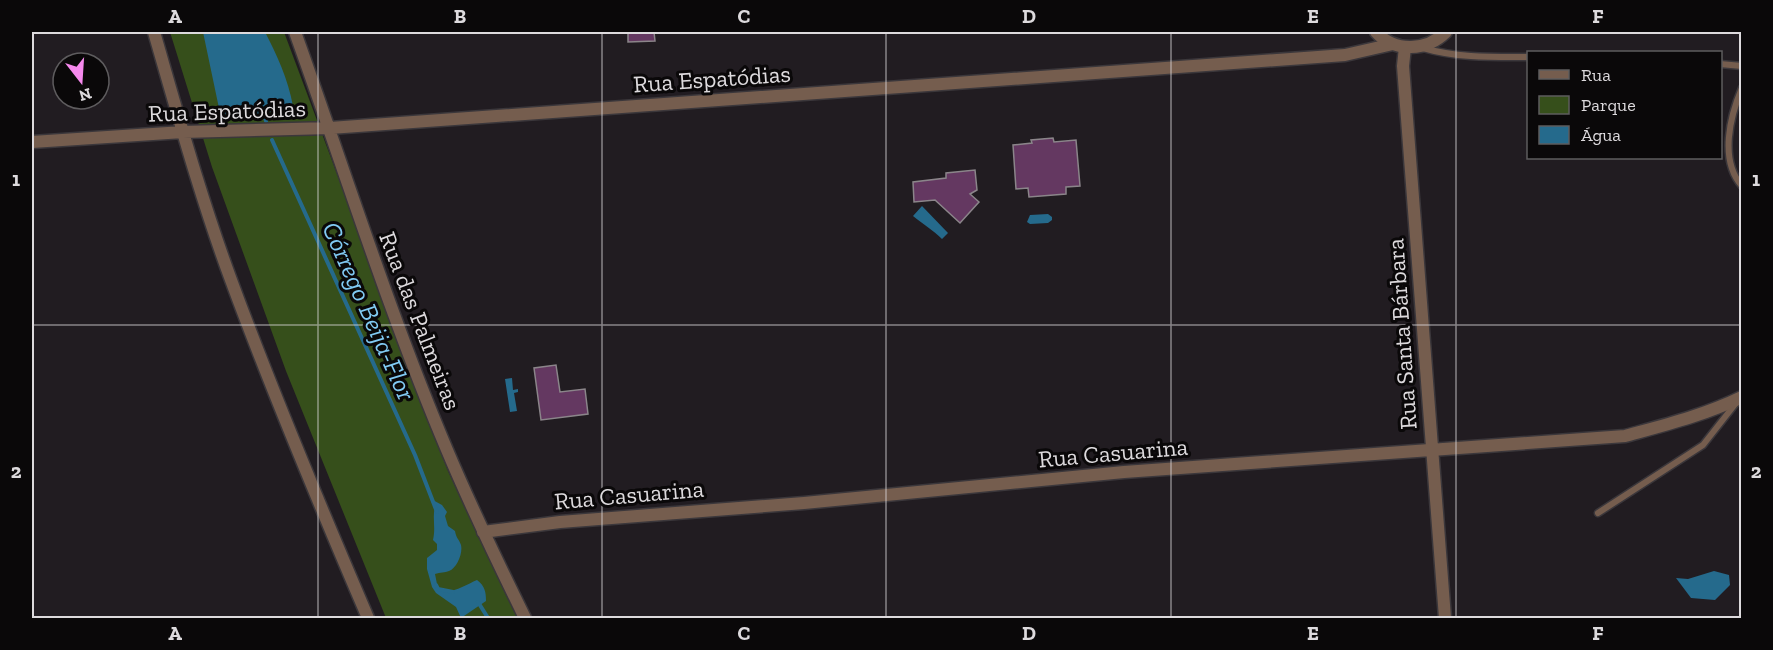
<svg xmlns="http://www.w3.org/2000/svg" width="1773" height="650" font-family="'Zilla Slab',serif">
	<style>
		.green { fill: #364f1b }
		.water { fill: #256a8c }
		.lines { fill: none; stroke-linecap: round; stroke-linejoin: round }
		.stream { stroke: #256a8c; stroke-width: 4 }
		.building { fill: #643861; stroke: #8b858a; stroke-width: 1.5 }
		.lane-casing { stroke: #3b373b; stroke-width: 9 }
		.street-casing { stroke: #3b373b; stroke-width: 15 }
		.lane { stroke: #755d4e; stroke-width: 6 }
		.street { stroke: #755d4e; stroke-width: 12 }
		.grid { fill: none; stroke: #dddadd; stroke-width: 1.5; stroke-opacity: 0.55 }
		.labels { text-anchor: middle; stroke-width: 6; stroke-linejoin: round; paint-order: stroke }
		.street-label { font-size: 24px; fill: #dddadd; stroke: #0a0809 }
		.water-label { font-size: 26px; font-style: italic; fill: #81caf3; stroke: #0a0809 }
		.neatline { fill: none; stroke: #dddadd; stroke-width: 2 }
		.grid-label { font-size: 20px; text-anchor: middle; font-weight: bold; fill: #dddadd }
	</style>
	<rect width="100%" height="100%" fill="#211c21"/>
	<path class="green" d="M170 32H284L448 471 517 618H386L286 371 212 167Z"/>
	<path class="water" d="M203 32H265C277 55 288 79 293 106 271 113 242 120 220 113Z
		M922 206 948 233 942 239C933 230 923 224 913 216Z
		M1048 214 1052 217V220L1048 223 1030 224 1027 222 1030 215Z
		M512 378 513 390 518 389V392L514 393 517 411 510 412 505 379Z
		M431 499 442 505 447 512 445 516 448 526 455 531C456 538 459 539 461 545 463 553 457 568 449 571 445 573 440 572 435 574L438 589C450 596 465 585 477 580 485 586 486 592 486 601L461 618 456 607 436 593 432 587 427 569V558L437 550V544L433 540C436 527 432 518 435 507Z
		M1714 571 1729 575 1730 585 1715 600 1691 598 1676 578 1688 579Z"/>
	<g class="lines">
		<path class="stream" d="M263 110 266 121
			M272 140 415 455 437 512
			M436 585 438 589 453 592
			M478 602 488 618"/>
	</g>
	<path class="building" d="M628 32H654L655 41 628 42Z
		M1053 138 1054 142 1076 140 1080 186 1066 187V194L1029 197 1028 188 1016 189 1013 145 1032 143 1031 140Z
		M975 170 977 190 970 194 979 202 960 223 935 200 914 202 913 182 946 178V173Z
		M556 365 560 392 585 389 588 414 541 420 534 368Z"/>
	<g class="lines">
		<defs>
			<path id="lane" d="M1423 48C1457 58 1493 57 1528 57
				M1720 64 1742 66
				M1742 88C1730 116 1719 160 1742 186
				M1598 513 1703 445 1736 403"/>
			<path id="street" d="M154 32C178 115 201 199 231 280 273 394 320 506 368 618
				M295 32C345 171 389 313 447 450 471 507 498 563 525 618
				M1376 32C1395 53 1427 51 1446 32
				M1405 47 1403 66 1445 618
				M32 142 183 132 330 128 1345 55 1393 44
				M483 532 560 522 804 503 1124 472 1625 436C1665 425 1705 415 1742 397"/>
		</defs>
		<use href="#lane" class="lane-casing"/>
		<use href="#street" class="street-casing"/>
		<use href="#lane" class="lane"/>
		<use href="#street" class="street"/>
	</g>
	<path class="grid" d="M318 32V618M602 32V618M886 32V618M1171 32V618M1456 32V618M32 325H1742"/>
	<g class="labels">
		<g class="street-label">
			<text transform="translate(712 79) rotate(-4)" y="8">Rua Espatódias</text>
			<text transform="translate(227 111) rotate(-2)" y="8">Rua Espatódias</text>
			<text transform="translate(420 321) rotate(69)" y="8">Rua das Palmeiras</text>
			<text transform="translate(1402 334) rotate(-94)" y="8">Rua Santa Bárbara</text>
			<text transform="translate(1113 453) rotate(-5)" y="8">Rua Casuarina</text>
			<text transform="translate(629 495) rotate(-5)" y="8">Rua Casuarina</text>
		</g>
		<g class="water-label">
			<text transform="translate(369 311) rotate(66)" y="9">Córrego Beija-Flor</text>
		</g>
	</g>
	<rect width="1773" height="650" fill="none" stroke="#0a0809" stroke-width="66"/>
	<rect x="1527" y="51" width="195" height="108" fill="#0a0809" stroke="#5e5c5e" stroke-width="1.5"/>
	<rect x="1539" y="70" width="30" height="9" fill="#755d4e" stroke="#5e5c5e" stroke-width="1.5"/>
	<text x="1581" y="81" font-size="18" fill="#dddadd">Rua</text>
	<rect x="1539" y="96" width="30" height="18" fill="#364f1b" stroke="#5e5c5e" stroke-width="1.5"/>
	<text x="1581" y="111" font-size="18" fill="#dddadd">Parque</text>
	<rect x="1539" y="126" width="30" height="18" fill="#256a8c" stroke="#5e5c5e" stroke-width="1.5"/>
	<text x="1581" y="141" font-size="18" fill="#dddadd">Água</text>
	<g transform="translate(81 81) rotate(163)"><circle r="28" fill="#0a0809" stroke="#5e5c5e" stroke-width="1.5"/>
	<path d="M0-4.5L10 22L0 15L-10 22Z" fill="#f689ed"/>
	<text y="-9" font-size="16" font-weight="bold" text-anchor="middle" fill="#dddadd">N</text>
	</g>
	<rect x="33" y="33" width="1707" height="584" class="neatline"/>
	<g class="grid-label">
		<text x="175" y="23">A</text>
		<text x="460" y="23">B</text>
		<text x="744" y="23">C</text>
		<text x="1029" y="23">D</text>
		<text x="1313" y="23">E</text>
		<text x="1598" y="23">F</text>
		<text x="16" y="186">1</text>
		<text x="1756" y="186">1</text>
		<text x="16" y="478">2</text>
		<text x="1756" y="478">2</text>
		<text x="175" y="640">A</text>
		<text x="460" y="640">B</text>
		<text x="744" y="640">C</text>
		<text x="1029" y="640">D</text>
		<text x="1313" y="640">E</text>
		<text x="1598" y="640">F</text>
	</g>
</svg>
